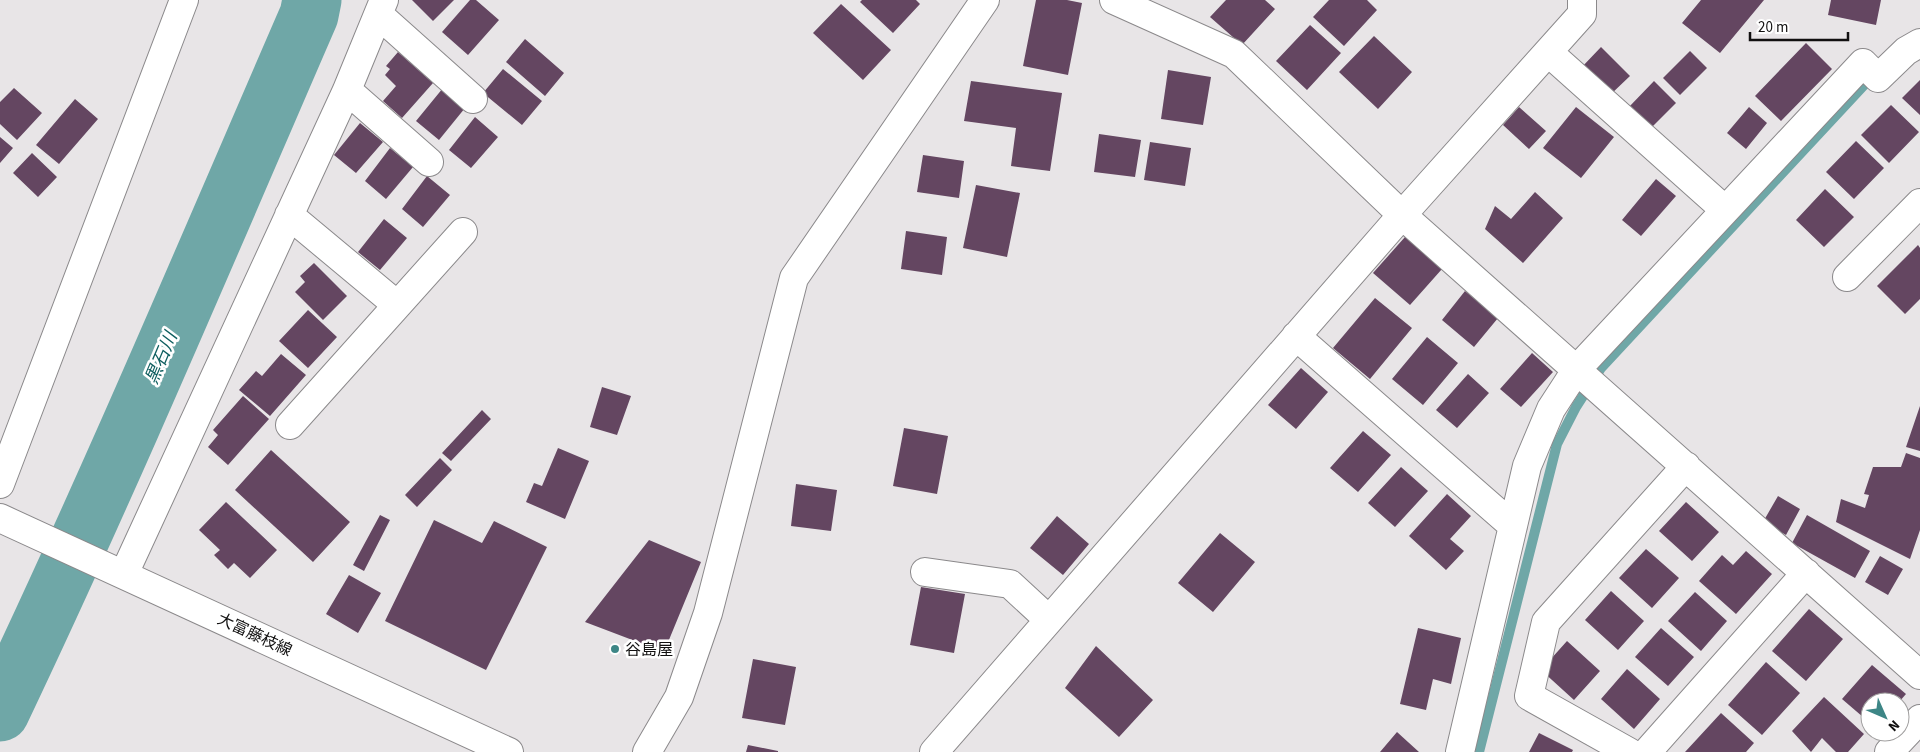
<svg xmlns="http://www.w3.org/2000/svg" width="1920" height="752" font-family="'Source Sans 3','Noto Sans JP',sans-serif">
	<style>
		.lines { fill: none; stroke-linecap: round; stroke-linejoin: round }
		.stream { stroke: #6fa7a7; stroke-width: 10 }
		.river { stroke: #6fa7a7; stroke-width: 59 }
		.building { fill: #644661 }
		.minor-casing { stroke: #8b898b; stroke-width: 30 }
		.major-casing { stroke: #8b898b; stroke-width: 30 }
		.minor { stroke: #fff; stroke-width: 28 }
		.major { stroke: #fff; stroke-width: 28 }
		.poi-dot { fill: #3d8686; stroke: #fff; stroke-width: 2 }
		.labels { text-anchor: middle; stroke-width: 5; stroke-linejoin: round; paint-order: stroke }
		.street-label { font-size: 16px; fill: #111010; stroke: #fff }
		.poi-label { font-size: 16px; fill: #111010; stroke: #fff; text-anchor: start }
		.water-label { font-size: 18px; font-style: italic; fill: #0e5e5f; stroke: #fff }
	</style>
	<rect width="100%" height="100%" fill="#e8e5e7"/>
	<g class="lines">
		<path class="stream" d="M1479 752 1557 444 1576 407 1601 368 1865 84"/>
		<path class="river" d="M0 712C109 483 208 248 309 15L312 0"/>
	</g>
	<path class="building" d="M412 0H454L433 21Z
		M470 0H476L499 20 468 55 442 32Z
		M862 0H916L920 4 893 33 860 2Z
		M1036 0H1067L1082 3 1068 75 1023 66Z
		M1226 0H1265L1275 9 1242 45 1210 17Z
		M1329 0H1367L1377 10 1344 46 1313 17Z
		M1701 0H1764L1720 53 1682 23Z
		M1831 0H1881L1876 25 1828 15Z
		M841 4 891 50 863 80 813 33Z
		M1310 25 1341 53 1307 90 1276 61Z
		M1374 36 1412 72 1378 109 1339 72Z
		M525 39 564 73 545 96 506 62Z
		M1806 43 1832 69 1781 121 1755 96Z
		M1601 47 1630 76 1609 96 1581 68Z
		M1690 51 1707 68 1680 95 1663 78Z
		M398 52 433 83 402 118 383 101 396 86 385 75 390 69 386 66Z
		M503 69 542 101 522 125 483 93Z
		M1168 70 1211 77 1203 125 1161 119Z
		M1920 80V115L1902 98Z
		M971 81 1062 93 1050 171 1011 166 1016 128 964 121Z
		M1654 81 1676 103 1650 129 1628 108Z
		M14 88 42 113 17 140 0 124V102Z
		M443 88 465 108 439 140 416 121Z
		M75 99 98 119 59 164 36 145Z
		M1891 105 1919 132 1889 163 1861 135Z
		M1519 107 1546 131 1529 149 1503 125Z
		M1576 107 1614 137 1581 178 1543 148Z
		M1749 107 1767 123 1746 149 1727 133Z
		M475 117 498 137 471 168 449 150Z
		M360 123 383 142 356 173 334 155Z
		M1099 134 1141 140 1135 177 1094 172Z
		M0 137 13 148 0 163Z
		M1856 141 1884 168 1854 199 1826 172Z
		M1150 142 1191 148 1185 186 1144 180Z
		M390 148 413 167 386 199 365 181Z
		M32 153 57 177 38 197 13 173Z
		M923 155 964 161 959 198 917 192Z
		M427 176 450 195 423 227 402 209Z
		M1656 179 1676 196 1641 236 1622 220Z
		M976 185 1020 193 1007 257 963 248Z
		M1825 189 1854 217 1824 247 1796 220Z
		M1535 192 1563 218 1523 263 1485 229 1495 206 1511 219Z
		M384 219 407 238 380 270 358 252Z
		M906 231 947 237 942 275 901 269Z
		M1405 237 1442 269 1410 305 1373 273Z
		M1918 245 1920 248V299L1905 314 1877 286Z
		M314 263 347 296 323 320 295 292 305 282 300 276Z
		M1465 291 1498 318 1474 347 1442 320Z
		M1375 298 1412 328 1370 379 1333 348Z
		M308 310 337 337 308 368 279 341Z
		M1427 337 1458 363 1423 405 1392 379Z
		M1532 353 1553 372 1521 407 1500 389Z
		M281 354 306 375 270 416 239 390 256 371 262 376Z
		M1301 368 1328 392 1296 429 1268 405Z
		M1468 374 1489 393 1457 428 1436 410Z
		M602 387 631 396 617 435 590 427Z
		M243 396 269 419 228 465 208 447 218 435 213 430Z
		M1920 406V451L1906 447Z
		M482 410 491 419 451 461 442 453Z
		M904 428 948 436 937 494 893 486Z
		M1363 431 1391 455 1358 492 1330 468Z
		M558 448 589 461 565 519 526 502 534 483 542 486Z
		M271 450 350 522 313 562 235 490Z
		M1906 453 1920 458V530L1910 559 1836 522 1841 499 1865 508 1869 495 1864 494 1873 467H1901Z
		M440 458 452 470 417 507 405 495Z
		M1401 467 1428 491 1395 527 1368 503Z
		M796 484 837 490 831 531 791 526Z
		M1447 494 1471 516 1450 539 1464 551 1446 570 1409 536Z
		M1778 496 1800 509 1786 535 1763 522Z
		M226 502 277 550 250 578 234 563 228 569 214 555 220 550 199 530Z
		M1686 502 1719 532 1692 561 1659 531Z
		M380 515 390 520 364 571 353 565Z
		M1807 515 1870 551 1855 578 1792 543Z
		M1057 516 1089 544 1063 575 1030 548Z
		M434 520 482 543 494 521 547 547 486 670 385 621Z
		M1220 533 1255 562 1213 612 1178 583Z
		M649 540 701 562 664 652 585 622Z
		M1646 549 1679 578 1652 608 1619 578Z
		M1746 551 1772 574 1736 614 1699 581 1722 555 1733 565Z
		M1880 556 1903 569 1888 595 1865 582Z
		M349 575 381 593 358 633 326 614Z
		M921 587 965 594 954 653 910 645Z
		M1611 591 1644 621 1618 650 1585 620Z
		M1695 592 1727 621 1701 651 1668 621Z
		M1809 609 1843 639 1806 681 1772 651Z
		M1418 628 1461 638 1451 684 1433 679 1426 710 1400 704Z
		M1661 628 1694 657 1668 686 1635 657Z
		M1567 641 1600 671 1574 700 1541 670Z
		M1096 646 1153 700 1119 737 1065 688Z
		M753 659 796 667 785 725 742 718Z
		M1766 662 1800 693 1762 735 1728 705Z
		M1872 665 1906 694 1899 702H1870V723L1842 699Z
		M1627 669 1660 699 1634 729 1601 699Z
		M1824 697 1864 734 1848 752H1836L1822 738 1811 752 1792 731Z
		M1721 713 1754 743 1746 752H1685Z
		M1397 732 1419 752H1380Z
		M1539 733 1573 750 1572 752H1529Z
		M748 745 778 751V752H746Z"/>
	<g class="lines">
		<defs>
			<path id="minor" d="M1114 0 1234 54 1402 215 1920 675
				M379 15 473 99
				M1548 52 1725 210
				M347 90 429 162
				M289 215 397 305
				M1847 277 1920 203
				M1296 336 1513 526
				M290 425 463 232
				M0 484 184 0
				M925 572 1010 584 1049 620
				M124 574 347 90 384 0
				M647 752 679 697 708 613 794 278 985 0
				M934 752 1402 215 1582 14V0
				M1460 752 1527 466 1551 409 1577 369 1863 63 1878 78 1906 51 1920 43
				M1629 752 1529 696 1546 622 1686 466
				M1647 752 1806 573
				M1889 752 1920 719"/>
			<path id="major" d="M0 518 509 752"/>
		</defs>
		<use href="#minor" class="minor-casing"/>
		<use href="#major" class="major-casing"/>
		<use href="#minor" class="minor"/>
		<use href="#major" class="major"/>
	</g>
	<circle class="poi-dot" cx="615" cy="649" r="5"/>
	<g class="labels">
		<g class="street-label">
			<text transform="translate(255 634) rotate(25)" y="6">大富藤枝線</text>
		</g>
		<g class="poi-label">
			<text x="625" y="655">谷島屋</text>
		</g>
		<g class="water-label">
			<text transform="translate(161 358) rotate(-67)" y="6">黒石川</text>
		</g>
	</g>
	<g transform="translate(1885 717) rotate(135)"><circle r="24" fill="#ffffff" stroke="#a09f9f"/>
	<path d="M0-4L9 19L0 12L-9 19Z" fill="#3d8686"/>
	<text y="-8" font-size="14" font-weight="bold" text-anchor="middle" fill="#111010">N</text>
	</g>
	<path d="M1750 32v8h98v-8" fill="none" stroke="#111010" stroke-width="2.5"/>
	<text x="1758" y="32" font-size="15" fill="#111010" stroke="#ffffff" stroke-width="4" paint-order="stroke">20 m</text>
</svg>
